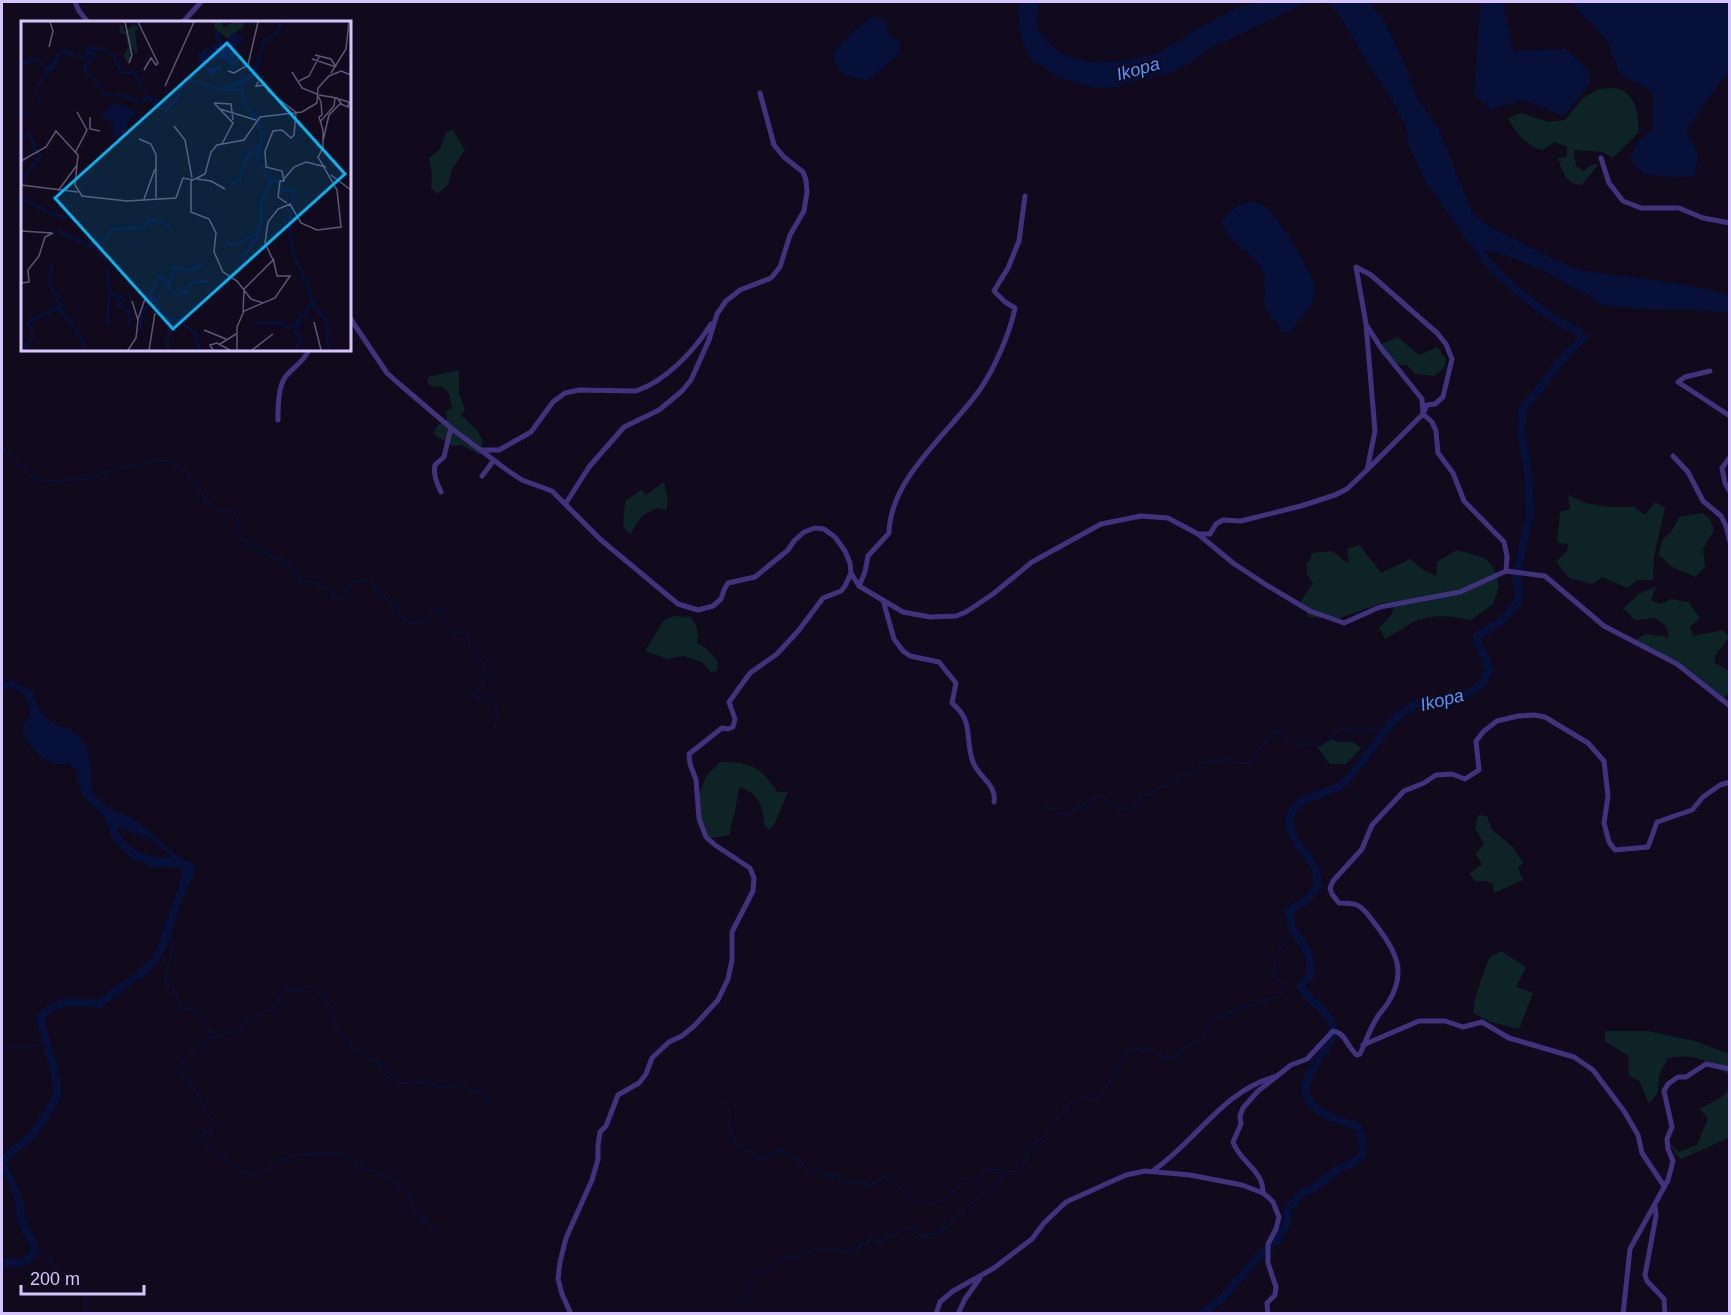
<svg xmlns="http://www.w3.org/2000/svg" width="1731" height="1315" font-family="Helvetica,sans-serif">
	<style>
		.green { fill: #0d2326 }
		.water { fill: #061039; fill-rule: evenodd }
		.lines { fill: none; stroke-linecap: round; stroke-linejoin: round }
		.stream { stroke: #061039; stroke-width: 1.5 }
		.river { stroke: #061039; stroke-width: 8 }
		.minor { stroke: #41327e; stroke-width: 5 }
		.labels { text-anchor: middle; stroke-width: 4.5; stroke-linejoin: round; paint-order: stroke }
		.water-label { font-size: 18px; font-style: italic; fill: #5394ff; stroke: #100a1c }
		.inset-river { fill: none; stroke: #061039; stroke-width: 3 }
		.inset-road { fill: none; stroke: #5f5577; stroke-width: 1.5 }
		.view { fill: #00b2f0; fill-opacity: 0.15; stroke: #00b2f0; stroke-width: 3 }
		.inset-edge { fill: none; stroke: #d5c5ff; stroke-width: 3 }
	</style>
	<rect width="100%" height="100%" fill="#100a1c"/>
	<path class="green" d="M1599 89C1605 89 1614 87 1619 89 1637 95 1638 116 1639 132L1613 158 1603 152 1574 150 1576 166 1583 171 1593 164 1598 165 1582 185C1565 184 1562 171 1558 158L1567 157V147L1555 142 1542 150C1525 145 1516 133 1508 118L1521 113 1548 122 1565 120 1583 98Z
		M453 130 465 150 452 169 448 185 437 194 431 188 432 173 429 158 440 149 446 132Z
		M1398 337 1419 355 1437 347 1446 359 1444 368 1434 376 1415 374 1407 365H1400L1381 354 1379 345Z
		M459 370V392L465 410 461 415 477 430 483 441 480 455 462 445 452 446 433 434 438 425 447 420 446 411 452 408 449 394 442 386 433 387 428 384V377Z
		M664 482 668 500 666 510 657 508 643 515 630 534 623 527 625 501 641 490 646 495Z
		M1568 495 1586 503 1608 507H1634L1645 515 1655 502 1665 508 1654 556 1653 580H1638L1627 588 1602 577 1593 584 1569 578 1556 562 1567 551 1568 544 1557 543 1560 512 1570 509Z
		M1702 513 1710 519 1714 531 1703 548 1705 567 1695 577 1672 567 1659 555 1662 540 1671 532 1679 517Z
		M1359 545 1381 573 1410 559 1422 569 1436 576 1437 562 1457 550 1485 558 1494 568 1499 586 1493 604 1471 620C1450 616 1430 613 1410 624 1402 629 1394 634 1385 639L1379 628 1392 614 1395 602 1382 603 1337 619 1308 617 1305 608 1300 602 1313 583 1307 575V563L1311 559V553L1332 551 1349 564 1347 549Z
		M1656 587 1651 600 1660 604 1672 599 1688 602 1700 618 1690 627 1693 636 1723 630 1729 637 1715 656V663L1729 671V693L1723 699 1684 667 1633 641 1646 634 1669 637 1666 626 1655 618 1635 620 1623 608 1640 593Z
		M673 616 691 617C697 626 699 632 697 643L707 649 718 662 717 671 711 672 702 662 683 656 667 659 645 651 664 620Z
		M1333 739 1336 742H1353L1361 748 1346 764H1330L1317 747Z
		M720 762C751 762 761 767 777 792H788L775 823 769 830 764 825C763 805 760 796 741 787 735 795 738 802 735 811 733 820 730 826 730 835L705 839 697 823V800L706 776Z
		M1478 815 1487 816 1492 830 1512 846 1523 862 1518 868 1523 880 1494 893 1493 884 1485 881H1475L1469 874 1482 864 1475 854 1484 844 1475 828Z
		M1501 951 1526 967 1516 987 1533 993 1519 1029 1491 1022 1473 1013 1476 994 1489 958Z
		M1605 1031H1648L1695 1041 1726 1053 1729 1051V1075C1707 1060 1695 1053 1668 1058L1659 1075 1658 1092 1649 1104 1639 1081 1629 1076 1628 1056 1605 1041Z
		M1729 1090V1138L1681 1159 1675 1154 1669 1143 1679 1152 1697 1145 1708 1118 1699 1109 1720 1098Z"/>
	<path class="water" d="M1018 2H1040L1038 4 1037 28C1042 34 1046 41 1052 46 1075 66 1109 64 1136 58 1153 54 1162 54 1173 42L1179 43 1189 33 1237 8 1261 2H1308L1210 48 1192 62 1175 71 1116 87 1094 88 1058 77 1031 60 1020 36Z
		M1324 2H1369L1386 24 1403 60 1418 99 1437 125 1472 212 1485 224 1557 261 1579 270 1681 284 1729 294V313L1701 310 1636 309 1601 305 1586 293 1567 285 1547 272 1507 256 1470 245 1425 181 1408 144 1407 130 1392 100 1364 58 1341 17 1330 4Z
		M1480 2H1503L1513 51 1566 49 1589 70 1590 83 1564 116 1522 100 1491 110 1474 95Z
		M1570 2H1729V70L1687 129 1698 155 1695 176 1676 177 1644 174 1629 160 1638 141 1653 129V92L1620 74 1607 41Z
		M873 16 885 20 890 36 901 42 900 53 870 79C850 79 833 75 834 52L854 31Z
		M1250 202C1257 202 1262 203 1267 208 1278 217 1315 275 1315 289 1316 308 1298 318 1290 333 1282 334 1278 328 1277 322 1255 308 1271 289 1262 270 1252 250 1228 245 1222 222 1229 210 1237 205 1250 202Z
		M14 681 32 691C38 705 41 717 56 724 64 728 73 729 80 737 86 745 91 757 91 767 92 777 89 785 95 794 105 810 119 811 133 819 146 827 164 845 176 855 183 860 189 860 195 865 196 876 187 885 184 895 173 923 171 955 146 975 139 981 128 983 120 987L154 956 180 883 182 868 174 867 156 868 133 859 123 851 112 838 105 817 85 799 80 790 77 770 67 763C51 771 20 742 23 726 24 722 29 717 30 713L27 699 16 688 9 687 2 691V683ZM117 827 149 838 170 855 172 858C150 858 124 850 117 827Z"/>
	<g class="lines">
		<path class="stream" d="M2 447 31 476 46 481 87 479 122 467 165 460C174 463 187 471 192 479 204 497 209 512 234 512L239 520 237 530 241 538 272 557 281 559 302 579 328 588 334 598H343L355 581H371L386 599 397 605C399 619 407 623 421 624L436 609 442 610C448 619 444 627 454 634 472 631 467 636 469 649L483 662 487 679 473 694 475 697H487C502 707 495 718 495 733
			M1045 807 1067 815 1100 795 1119 809 1131 810 1141 798 1169 784 1179 776 1193 773 1203 763 1230 759 1240 764 1249 763 1258 755 1260 749 1274 732H1280L1298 745 1321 746 1336 732 1343 729 1363 732 1388 726
			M170 938C177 954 162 966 166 984L172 986 180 1007C184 1009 191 1008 195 1010 203 1014 209 1029 211 1037L185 1060 180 1070 200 1097 213 1126V1129L203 1134 201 1140C204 1143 247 1174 250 1175 262 1176 274 1164 284 1160 300 1153 337 1148 351 1159 354 1161 355 1164 357 1166 373 1171 394 1178 407 1193 411 1197 412 1204 415 1210 421 1220 430 1225 440 1232
			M212 1037 236 1030 252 1017 273 1010 281 997 287 990H300L311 986C321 991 332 1006 333 1017 334 1025 331 1018 335 1026 341 1037 348 1033 352 1048 361 1051 394 1075 400 1083L425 1082 439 1087 459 1085 480 1092 492 1106
			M2 1049 12 1046H32L47 1041
			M725 1102 730 1109 729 1127 736 1144 760 1158H766L779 1150 792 1157 797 1158 810 1171H821L826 1177 835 1174 850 1183 858 1180 869 1186 883 1177 891 1175C911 1215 942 1213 965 1177L976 1182C980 1179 983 1173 987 1170 991 1168 1011 1172 1019 1172 1027 1156 1031 1140 1049 1134 1055 1121 1066 1102 1082 1098 1087 1097 1092 1100 1096 1099L1112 1079 1126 1053 1134 1049 1155 1051 1156 1053 1167 1058 1178 1056 1184 1048 1204 1036 1217 1019 1222 1016 1241 1008 1277 997 1285 988 1284 983 1274 977C1271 953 1285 946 1292 927
			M34 1246 82 1290 86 1304 84 1314
			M736 1314 748 1300 750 1284 760 1270 772 1267 784 1258H796L811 1249H839L845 1253 851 1252 872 1239C889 1246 895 1228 912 1227 915 1231 918 1235 923 1236 943 1237 961 1212 974 1201 986 1191 997 1185 1006 1173"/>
		<path class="river" d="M2 1266 8 1261C15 1264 20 1264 26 1260 43 1249 26 1234 22 1222 20 1216 21 1210 19 1203 16 1190 9 1176 2 1164 9 1151 22 1145 32 1135 36 1130 56 1101 57 1095 59 1075 44 1038 40 1017 60 998 72 1001 99 1004L128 982
			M1202 1314 1221 1299 1257 1258 1278 1239 1287 1223 1288 1209 1302 1193 1313 1189 1337 1170 1354 1162 1363 1154C1362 1146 1363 1132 1357 1127 1352 1123 1345 1123 1340 1121 1325 1115 1300 1103 1306 1083 1311 1066 1326 1050 1334 1034 1334 1011 1311 1006 1300 986L1311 975 1309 955 1292 927 1289 911 1306 900 1318 886C1317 881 1318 874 1315 868 1308 852 1285 836 1290 816 1297 796 1325 795 1340 786 1345 783 1349 777 1353 772 1375 749 1389 713 1422 702 1452 692 1470 706 1489 672L1485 656 1478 645 1477 636 1501 621 1518 602 1520 592 1516 576 1530 515 1528 470 1521 430 1523 409 1559 363 1583 337C1575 328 1566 326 1556 320 1531 303 1486 268 1474 241"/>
		<path class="minor" d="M75 2 79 11 88 22
			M183 22 201 2
			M1601 158 1609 183 1623 201 1641 208H1679L1703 218 1730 223
			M1356 267 1371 275 1437 333 1446 344 1452 359 1443 397 1435 404 1427 405 1423 414 1368 469
			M350 318 387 373 397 382 451 428 507 470 522 480 552 491 601 540 678 604 698 610 713 606 721 599 724 590 728 583 755 577 788 550 794 541 804 532 815 528 824 529 835 537 845 551 850 563 851 573 859 586 903 612 930 617 956 616 966 612 993 594 1032 562 1101 524 1141 516 1168 518 1198 534 1233 563 1268 586 1310 611 1344 623 1380 607 1460 592 1506 571 1545 576 1604 626 1677 664 1730 706
			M1367 326 1381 348 1422 399 1423 414 1432 422 1436 431 1438 453 1453 473 1464 501 1504 542 1507 556 1506 571
			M1710 371 1685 377 1678 382 1730 416
			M278 420C278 407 278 386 286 376 294 367 304 361 309 350
			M481 450H499L531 432 553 402 565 393 579 390 636 391C666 381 695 350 711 324
			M1673 456 1688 472 1703 501 1721 516 1726 526 1730 542
			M1730 457 1722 468 1725 483 1730 492
			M482 476 494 460
			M441 492C437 483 433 475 435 465L444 457 451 428
			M566 503 589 467 624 427 659 410 682 391 691 380 709 340 717 314 726 301 740 290 771 278 780 267 790 235 804 211 807 192 806 180 803 172 784 157 774 145 760 93
			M1200 534H1210L1216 524 1223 520 1241 521 1301 506 1335 495 1347 489 1367 470 1375 431 1366 324 1356 267
			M859 586 865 572 868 556 889 533C890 477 951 432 981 388 995 367 1010 333 1015 308L1005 302 994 291 1008 268 1019 241 1025 196
			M883 600 894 639 903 651 910 656 939 662 956 683 952 703C975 722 964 738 973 762 978 777 997 784 994 802
			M1363 1045 1419 1021H1445L1463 1027 1482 1022 1509 1038 1574 1057 1593 1070 1624 1111 1638 1135 1642 1153 1664 1186
			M1154 1170C1196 1141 1223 1091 1274 1077
			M1263 1193C1263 1169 1241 1164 1233 1142L1241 1124 1240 1116 1243 1108 1258 1091 1291 1065 1307 1059 1333 1031C1346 1033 1347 1047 1357 1055L1360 1054C1366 1041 1370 1028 1378 1016 1381 1011 1386 1007 1389 1001 1406 973 1397 953 1379 929 1373 922 1366 909 1357 905 1352 903 1344 903 1339 903L1332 894 1330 888 1333 881 1362 849 1372 825 1404 791 1424 783 1436 775 1452 774 1465 779 1479 770 1476 741 1484 731 1497 721 1518 716 1534 715 1545 717 1588 743 1604 761 1608 796 1604 823 1609 842 1615 850 1648 847 1657 822 1692 810 1703 797 1720 785 1730 782
			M1655 1206 1656 1216 1645 1275 1647 1281 1664 1299 1665 1314
			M571 1314 562 1294 558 1279 560 1262 566 1238 592 1180 598 1159V1145L600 1132 606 1126 618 1095 639 1083 646 1074 652 1058 669 1042 682 1036 694 1026 718 1000 728 979 732 960V932L753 891 754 878 750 868 715 845 706 837 699 818 696 780 690 764 689 754 722 728 728 729 733 727 735 719 729 702 750 673 777 654 799 630 823 598 841 591 845 586 851 573
			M936 1314 940 1302 953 1291 994 1268 1032 1239 1044 1223 1066 1202 1126 1175 1145 1171 1190 1175 1242 1185 1263 1193 1268 1197 1273 1202 1279 1217 1276 1229 1268 1244V1263L1276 1287 1275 1295 1267 1303 1268 1314
			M958 1314 965 1299 980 1278
			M1623 1314 1630 1249 1668 1180 1673 1161 1668 1149 1667 1139 1672 1127 1664 1091 1668 1084 1678 1077H1686L1706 1064 1730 1069"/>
	</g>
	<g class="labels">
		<g class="water-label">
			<text transform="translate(1138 69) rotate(-16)" y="6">Ikopa</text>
			<text transform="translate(1442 700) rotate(-14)" y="6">Ikopa</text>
		</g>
	</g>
	<g transform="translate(21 21)">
		<rect width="330" height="330" fill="#100a1c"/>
		<path d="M100 1 104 11 113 3 108 1 118 7 114 11 117 32 114 33 111 25 108 44 103 35 107 25 105 14 98 11ZM193 1H201L203 7 212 1H221L223 5 207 18 194 8Z" fill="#0d2326"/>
		<path d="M258 1H262L259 11 244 22 237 51 224 62 202 70 165 59 157 79 146 90 137 88 135 80 116 82 95 74 82 76 73 59 79 62 82 73 100 72 118 80 124 77 121 61 124 73 139 79V87H145L154 78 164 56 201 67 232 52 242 19 254 12ZM193 9 199 12 201 23 214 11 222 18 212 30 218 43 210 47 206 39 188 37 183 43 189 47 199 43 200 49 189 55 175 33 196 22ZM45 27 61 38 39 32 37 42 13 70 18 75 20 80 13 93 10 94 0 91 12 92 19 80 13 72 14 66 26 50 17 40 0 44V40L15 37 27 47 38 30ZM91 82 109 87 116 95 109 97 103 116 93 117 92 101 80 96Z" fill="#061039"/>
		<path class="inset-river" d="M61 37 68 27 82 28 92 34 101 52 112 51 121 63M58 38 71 31 74 34 62 47 76 61M200 69H221L222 82 238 100V108L242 112 235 143 244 147V153L251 159 258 160 261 169 273 170 268 205 271 228 284 261H288L289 278 294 280 278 298M0 160 19 136 7 111M210 164 219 157 226 136 237 125M0 177 27 191M28 193 50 197 54 202M36 210 73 226 85 240M205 222 213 224 235 213 240 203V181L250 162 245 154M66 224 82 221 92 208 121 207 132 198 149 206M224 244 223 235 237 216 239 204M85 247 89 270 86 304M134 255 147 261 148 267 156 273 164 271 171 262 188 260M135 260 129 275 137 281 138 293 149 299 146 329M148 261 153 247 171 249 182 243M88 272 104 278 97 285 108 291V305M293 283 307 304 306 324 309 329M38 287 61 317 63 329M149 298 158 299 175 313 178 329M233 302H260L265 306 276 303 278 298M119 309 121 292 132 277M3 329 12 315 7 301 40 285 28 262 31 243M276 329 279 316 274 311 279 298"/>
		<path class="inset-road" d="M104 1 111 34 108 42M117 1 137 42 135 44 130 37 123 49M28 26 32 10 29 1M294 34 310 38 315 46M291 38 315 46M207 50 213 52 227 44 237 1M310 52 325 28 328 1M278 60 288 55 298 36M237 61 235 65 245 64 247 70 276 92M144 65 173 1M298 74 316 77 320 82 308 94 302 120M318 78 328 81 327 86 320 83M193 82 212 102 201 123M193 82 210 83 212 99M199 88 235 99M69 96V108L79 110M299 101 313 85 314 77M153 105 164 119 171 157M118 118 130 123 135 134V177M54 132 66 109 56 91M0 140 25 126 35 110 57 134 54 164 61 175 106 180 155 177 162 157 172 159 184 153 190 131 196 124 223 119 239 96 281 91 296 82 297 67 308 55 320 50 330 54M310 154 330 169M176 158 190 160 204 168M263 158 273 146 285 141 305 146M170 159V191L188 198 195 212 193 231 202 251 216 260 230 278 242 282M0 164 57 171M37 170 56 144M123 178 134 148M266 182 257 176 259 160H263L261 150 245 146 244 130 252 110 261 109 270 117 273 114 275 92M0 210 31 212M0 262 8 261 7 249 18 235 24 216 32 212M222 269 252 239 244 222 247 201 257 188 269 183 280 202 296 209 320 206 316 169 297 136 302 127V109L298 96 301 94 300 81 296 73 281 67 271 51M222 291 223 269M117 298 124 278M293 301 300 329M183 309 205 318M199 323 215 313M107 329 115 317 117 299 111 280M128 329 134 292M192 329 189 324 196 322 209 329M216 329V306L223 290 254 277 269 255H256L252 237M231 329 252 313"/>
		<path class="view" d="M206 22 324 153 152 308 34 177Z"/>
		<rect width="330" height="330" class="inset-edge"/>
	</g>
	<rect width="1731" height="1315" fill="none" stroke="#d5c5ff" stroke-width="6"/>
	<path d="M21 1285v9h123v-9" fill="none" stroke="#d5c5ff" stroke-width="3"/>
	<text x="30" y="1285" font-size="18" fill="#d5c5ff" stroke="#100a1c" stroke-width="4.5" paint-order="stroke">200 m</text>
</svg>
